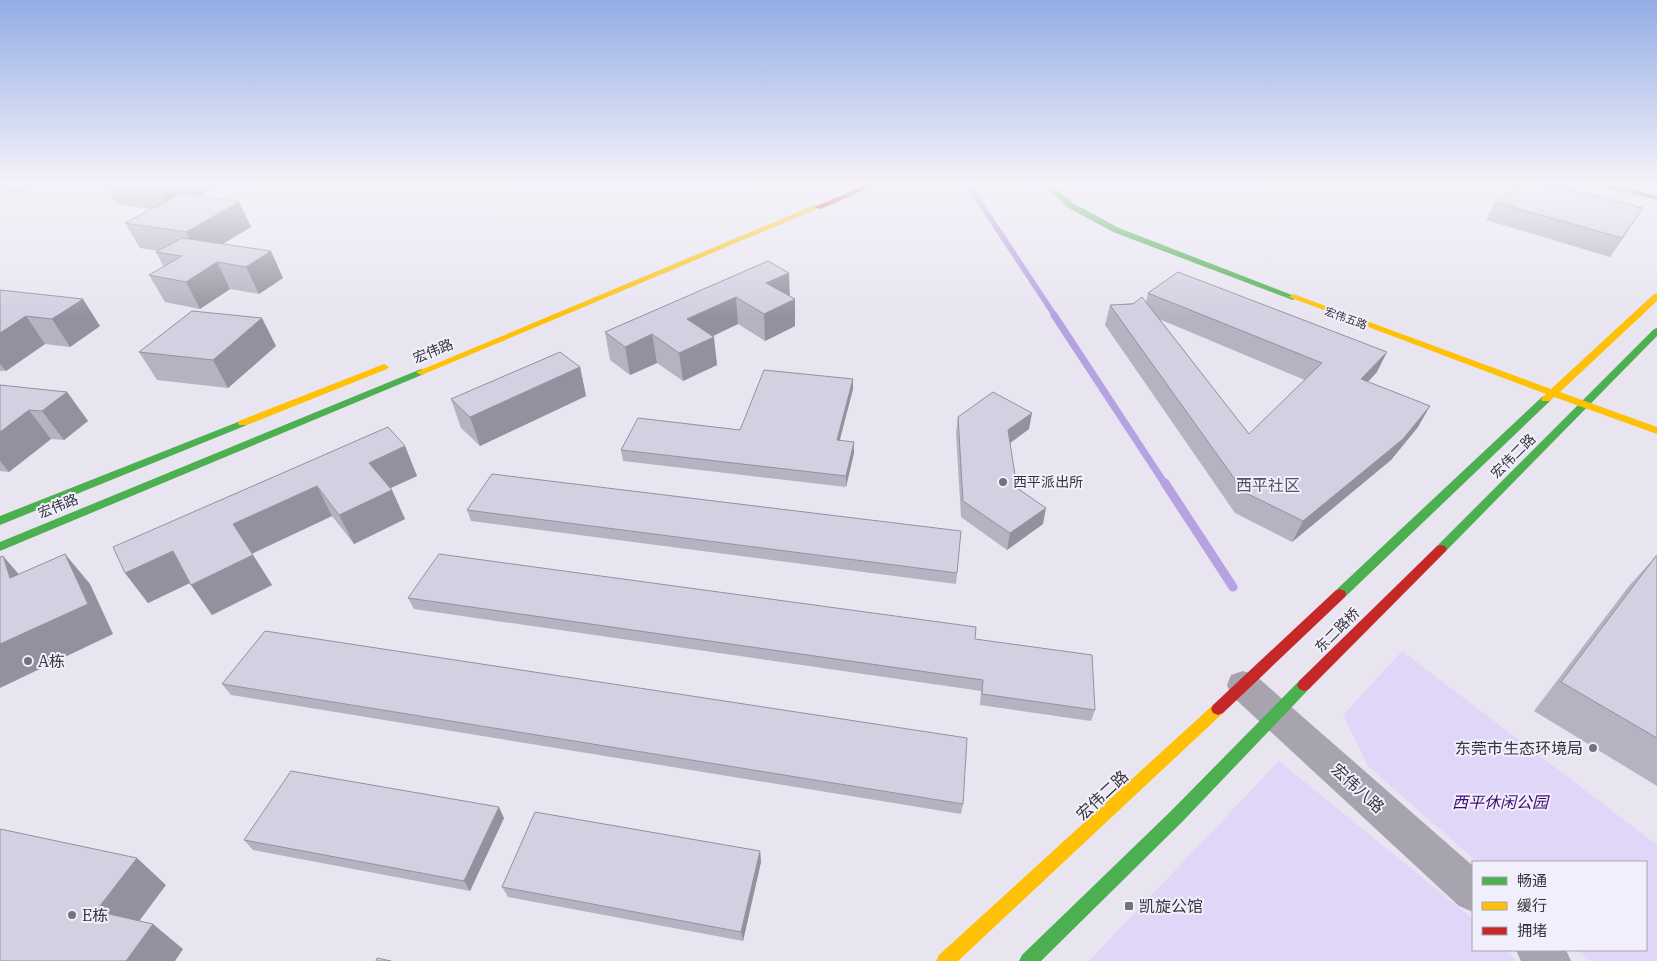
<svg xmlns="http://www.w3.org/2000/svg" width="1657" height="961" font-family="'IBM Plex Serif','Noto Sans SC',serif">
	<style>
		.green { fill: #e0d6f8 }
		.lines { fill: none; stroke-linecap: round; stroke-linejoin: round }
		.stream-far2 { stroke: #b6a2e1; stroke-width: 5.5 }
		.stream-far1 { stroke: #b6a2e1; stroke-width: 7 }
		.stream { stroke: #b6a2e1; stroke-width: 9 }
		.street { fill: #a7a4b0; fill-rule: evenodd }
		.fast { fill: #4caf50; fill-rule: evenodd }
		.slow { fill: #ffc107; fill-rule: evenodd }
		.jam { fill: #c62828; fill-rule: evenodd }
		.wall { fill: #b6b2c2; fill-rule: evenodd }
		.shaded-wall { fill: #94919e }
		.building { fill: #d4cfe1; stroke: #94919e }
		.poi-dot { fill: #74727b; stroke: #f2effc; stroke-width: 2 }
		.labels { text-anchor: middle; stroke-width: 4; stroke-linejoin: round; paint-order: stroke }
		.far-street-label { font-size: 11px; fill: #36343c; stroke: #f2effc }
		.street-label { font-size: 14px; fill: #36343c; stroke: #f2effc }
		.poi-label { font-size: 14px; fill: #36343c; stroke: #f2effc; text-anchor: start }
		.quarter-label { font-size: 16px; fill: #565163; stroke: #f2effc }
		.near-poi-label { font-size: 16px; fill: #36343c; stroke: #f2effc; text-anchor: start }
		.near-street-label { font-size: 16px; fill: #36343c; stroke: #f2effc }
		.near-park-label { font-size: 16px; font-style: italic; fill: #3d0b71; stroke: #f2effc }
	</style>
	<rect width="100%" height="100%" fill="#e8e5f1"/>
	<path class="green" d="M1402 651 1657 845V961H1590L1577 950H1646V862H1477L1368 766 1343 715Z
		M1279 761 1473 919V950H1505L1517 961H1089Z"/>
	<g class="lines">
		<path class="stream-far2" d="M967 183 1055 316"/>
		<path class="stream-far1" d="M1054 315 1165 484"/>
		<path class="stream" d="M1165 483 1233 587"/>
		<path class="street" d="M1243 671 1255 675 1473 866V912L1459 906 1231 695 1227 685 1231 675Z
			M1516 950H1566L1571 961H1521Z"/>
		<path class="fast" d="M1041 183H1049L1073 203 1119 228 1297 297 1293 300 1290 299 1113 232 1067 207Z
			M1595 183H1605L1657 196V200L1595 185Z
			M1657 328V336L1445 552H1437L1435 549 1437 546 1654 329Z
			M421 369 426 372 424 374 0 551V542Z
			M1546 396 1551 399 1550 401 1345 597 1340 599 1335 597 1334 594 1335 591 1542 397Z
			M243 420 247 421 248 423 247 425 0 525V516Z
			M1304 679 1309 681 1311 685 1309 689 1183 821 1041 961H1019L1022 955 1171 811 1299 681Z"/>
		<path class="slow" d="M815 205 822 207 424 374 421 375 416 372Z
			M1657 293V301L1560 392 1657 427V434L1554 397 1550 401H1542L1541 399 1546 394 1289 297 1293 294 1296 295 1551 389 1654 294Z
			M384 364 389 367 387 369 247 425H239L238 423 239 421Z
			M1218 703 1223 705 1225 709 1223 713 958 961H936L939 955 1213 705Z"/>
		<path class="jam" d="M871 183H880L821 209 814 207Z
			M1441 545 1445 546 1447 549 1445 552 1309 689 1304 691 1299 689 1297 685 1299 681 1437 546Z
			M1340 589 1345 591 1346 594 1345 597 1223 713 1218 715 1213 713 1211 709 1213 705 1335 591Z"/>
	</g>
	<path class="wall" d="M0 183H37L17 193 0 191Z
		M104 183H218L219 185 200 196 239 202 251 227 223 244 283 278 259 294 230 289 200 309 165 302 149 275 164 267 156 252 158 251 140 248 125 223 151 209 116 204Z
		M1495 202 1643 208 1610 257 1486 220Z
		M768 261 790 296 795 299V326L765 341 738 324 713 336 717 365 683 381 657 363 630 375 610 360 605 332Z
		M0 290 100 326 70 347 45 344 6 371H0Z
		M1148 293 1377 372 1368 382 1418 427 1391 460 1292 542 1235 513 1105 325 1110 305 1146 302ZM1159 319 1305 380 1249 434Z
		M276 346 228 388 157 380 139 352Z
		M580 367 586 396 480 446 461 428 451 399Z
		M0 385 67 392 88 421 64 440 51 439 9 472 0 471Z
		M853 389 839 441 854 442V453L846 487 623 461 621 450 740 430Z
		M958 417 1029 429 1010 443 1017 488 1043 524 1007 550 961 517 956 433Z
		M405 446 417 476 391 488 405 519 354 544 332 516 252 554 272 585 212 615 190 583 148 603 125 573Z
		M467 510 957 573 956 584 471 521Z
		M1656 556H1657V786L1534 711 1629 586Z
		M408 598 975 639 1095 710 1091 721 980 705 981 691 414 609Z
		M222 684 963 804 961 814 231 695Z
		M504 818 470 891 253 850 244 840Z
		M760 851 761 862 743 941 508 897 502 887Z"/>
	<path class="shaded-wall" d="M11 183H37L17 193Z
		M166 183H218L219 185 170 212 157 187Z
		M239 202 251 227 199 258 186 232Z
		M1643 208 1631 226 1610 257 1622 238Z
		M271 251 283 278 259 294 246 267Z
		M217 262 230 289 200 309 186 282Z
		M789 273 790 300 766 283Z
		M736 297 738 324 690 347 687 319Z
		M83 299 100 326 70 347 52 319Z
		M795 299V326L765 341 764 314Z
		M26 316 45 344 6 371 0 364V333Z
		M262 318 276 346 228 388 213 360Z
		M652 334 657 363 630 375 625 347Z
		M714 337 717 365 683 381 679 353Z
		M1387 352 1377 372 1351 399 1361 379Z
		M580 367 586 396 480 446 470 417Z
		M853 379V389L837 451V440Z
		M67 392 88 421 64 440 42 411Z
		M1430 406 1418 427 1391 460 1292 542 1303 521Z
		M29 410 51 439 9 472 0 461V432Z
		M1032 413 1029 429 1006 446 1008 430Z
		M854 442V453L846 487V476Z
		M405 446 417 476 382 492 369 463Z
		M317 486 332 516 251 554 233 524Z
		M392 490 405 519 354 544 339 515Z
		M1046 508 1043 524 1007 550 1010 533Z
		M173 551 194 581 148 603 125 573Z
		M65 554 90 584 113 634 0 688V644Z
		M253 555 272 585 212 615 191 585Z
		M3 556 29 586 10 578Z
		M499 807 504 818 470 891 464 881Z
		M760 851 761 862 743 941 741 932Z
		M137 858 166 885 128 936 96 911Z
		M153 924 183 949 175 961H126Z"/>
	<path class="building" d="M126 183H166L157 187Z
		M1515 183H1545L1643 208 1622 238 1495 202Z
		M182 193 239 202 186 232 125 223Z
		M182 238 271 251 246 267 217 262 186 282 149 275 182 256 156 252Z
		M768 261 789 273 766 283 795 299 764 314 736 297 687 319 714 337 679 353 652 334 625 347 605 332Z
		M1178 272 1387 352 1361 379 1430 406 1403 439 1303 521 1244 492 1110 305 1133 304 1142 297 1249 434 1322 363 1148 293Z
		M0 290 83 299 52 319 26 316 0 333Z
		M192 311 262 318 213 360 139 352Z
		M560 352 580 367 470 417 451 399Z
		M764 370 853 379 837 440 854 442 846 476 621 450 638 418 740 430Z
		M0 385 67 392 42 411 29 410 0 432Z
		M993 392 1032 413 1008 430 1017 488 1046 508 1010 533 963 501 958 417Z
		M388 427 405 446 369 463 392 490 339 515 317 486 233 524 253 555 191 585 173 551 125 573 113 547Z
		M492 474 961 531 957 573 467 510Z
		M65 554 88 604 0 644V557L3 556 10 578Z
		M439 554 976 627 975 639 1092 655 1095 710 982 694 983 680 408 598Z
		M1656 556H1657V738L1561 682Z
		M265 631 967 738 963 804 222 684Z
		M291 771 499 807 464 881 244 840Z
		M535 812 760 851 741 932 502 887Z
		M0 829 137 858 96 911 153 924 126 961H0Z
		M377 958 391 961H376Z"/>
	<linearGradient id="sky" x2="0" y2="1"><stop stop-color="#94ade5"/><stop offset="0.58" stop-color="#f5f3f9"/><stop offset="1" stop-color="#f5f3f9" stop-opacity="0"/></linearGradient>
	<rect width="1657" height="317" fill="url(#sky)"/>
	<g class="poi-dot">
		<circle cx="1003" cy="482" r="5"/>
		<circle cx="28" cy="661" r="5"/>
		<circle cx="1593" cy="748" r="5"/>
		<rect x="1124" y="901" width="10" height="10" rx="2.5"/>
		<circle cx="72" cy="915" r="5"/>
	</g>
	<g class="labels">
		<g class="far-street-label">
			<text transform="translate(1346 318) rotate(20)" y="4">宏伟五路</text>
		</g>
		<g class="street-label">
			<text transform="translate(433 351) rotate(-22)" y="5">宏伟路</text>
			<text transform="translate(1513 456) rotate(-45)" y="5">宏伟二路</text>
			<text transform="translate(58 506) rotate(-22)" y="5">宏伟路</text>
			<text transform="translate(1337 630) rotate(-45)" y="5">东二路桥</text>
		</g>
		<g class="poi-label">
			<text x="1013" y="487">西平派出所</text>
		</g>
		<g class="quarter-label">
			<text x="1268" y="491">西平社区</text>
		</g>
		<g class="near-poi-label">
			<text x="38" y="667">A栋</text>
			<text x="1583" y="754" text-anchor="end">东莞市生态环境局</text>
			<text x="1139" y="912">凯旋公馆</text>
			<text x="82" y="921">E栋</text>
		</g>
		<g class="near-street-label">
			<text transform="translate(1358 788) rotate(42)" y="6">宏伟八路</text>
			<text transform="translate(1102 795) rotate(-43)" y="6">宏伟二路</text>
		</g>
		<g class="near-park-label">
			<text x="1500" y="808">西平休闲公园</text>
		</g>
	</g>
	<rect x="1472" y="861" width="175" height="90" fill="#f2effc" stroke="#a7a4af"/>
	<rect x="1482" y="877" width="25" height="8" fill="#4caf50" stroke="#a7a4af"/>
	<text x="1517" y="886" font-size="15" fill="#36343c">畅通</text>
	<rect x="1482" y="902" width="25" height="8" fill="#ffc107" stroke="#a7a4af"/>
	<text x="1517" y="911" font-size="15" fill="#36343c">缓行</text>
	<rect x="1482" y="927" width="25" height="8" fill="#c62828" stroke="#a7a4af"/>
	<text x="1517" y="936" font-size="15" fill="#36343c">拥堵</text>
</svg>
